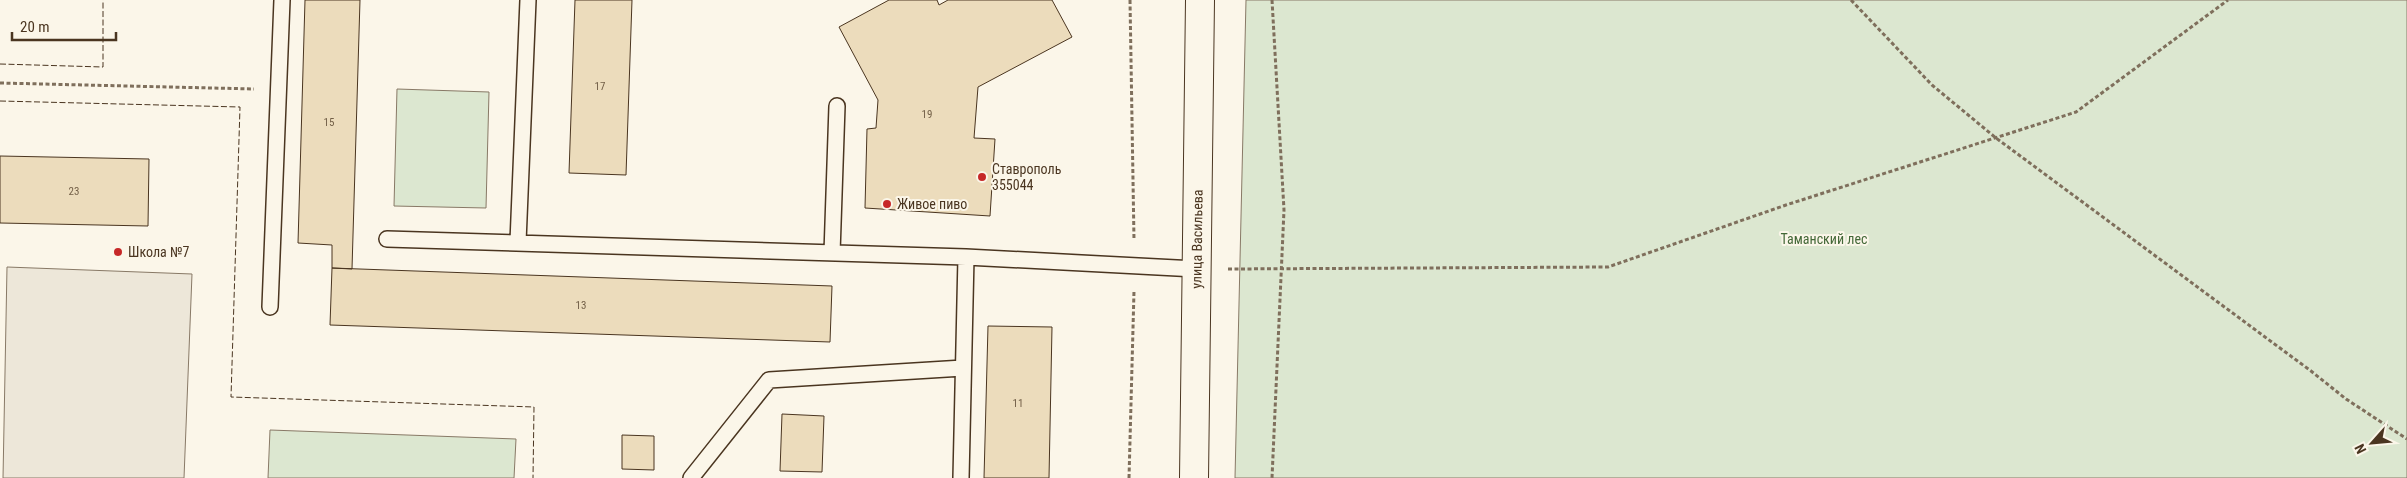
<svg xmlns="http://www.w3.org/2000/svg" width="2407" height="478" font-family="'Roboto Condensed',sans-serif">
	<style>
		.green { fill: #dce7d0; stroke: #887966 }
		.parking { fill: #ede7d9; stroke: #887966 }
		.building { fill: #ecdcbc; stroke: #4a3520 }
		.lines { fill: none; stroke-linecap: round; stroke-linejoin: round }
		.service-casing { stroke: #4a3520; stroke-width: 18 }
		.tertiary-casing { stroke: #4a3520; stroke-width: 30 }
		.path { stroke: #7f6f5c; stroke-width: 3; stroke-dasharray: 4 2.5; stroke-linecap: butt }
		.service { stroke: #fbf6e9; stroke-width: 15 }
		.tertiary { stroke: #fbf6e9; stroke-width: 28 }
		.fence { stroke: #4a3520; stroke-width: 1; stroke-dasharray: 6 2.5; stroke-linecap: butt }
		.poi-dot { fill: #c62828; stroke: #fbf6e9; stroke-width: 2 }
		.labels { text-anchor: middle; stroke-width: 4; stroke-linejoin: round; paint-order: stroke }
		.number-label { font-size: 11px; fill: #725f47 }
		.poi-label { font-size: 14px; fill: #4a3520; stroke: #fbf6e9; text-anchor: start }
		.street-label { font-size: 14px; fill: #4a3520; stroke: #fbf6e9 }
		.park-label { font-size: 14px; fill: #436837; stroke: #fbf6e9 }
	</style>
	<rect width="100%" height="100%" fill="#fbf6e9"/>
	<path class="green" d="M1246 0H2407V478H1235Z
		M397 89 489 92 486 208 394 206Z
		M270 430 516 439 514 478H268Z"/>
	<path class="parking" d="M7 267 192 274 184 478H3Z"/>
	<path class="building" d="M305 0H360L352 269 332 268V245L298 243Z
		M575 0H632L626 175 569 173Z
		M889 0H937L939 5 948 0H1052L1072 37 978 87 974 138 995 139 990 216 865 208 867 129 876 128 878 100 839 27Z
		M0 156 149 159 148 226 0 223Z
		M332 268 832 286 830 342 330 325Z
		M988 326 1052 327 1049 478H984Z
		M782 414 824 416 822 472 780 471Z
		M622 435 654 436V470L622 469Z"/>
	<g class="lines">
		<defs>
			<path id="service" d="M387 239 966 257 1196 269
				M518 242 528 0
				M832 253 837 106
				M270 307 282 0
				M691 478 769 380 963 368
				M961 478 966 257"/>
			<g id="tertiary">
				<path id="s1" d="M1194 478 1200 0"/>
			</g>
		</defs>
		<use href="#service" class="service-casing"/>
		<use href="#tertiary" class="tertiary-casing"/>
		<path class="path" d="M1130 0 1134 240
			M1272 0 1284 210 1272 478
			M1851 0 1932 85 1996 138 2311 371 2346 399 2407 439
			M0 83 254 89
			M1228 269 1608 267 1786 205 2076 112 2228 0
			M1129 478 1134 291"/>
		<use href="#service" class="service"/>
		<use href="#tertiary" class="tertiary"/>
		<path class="fence" d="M0 64 103 67V0
			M0 101 240 107 231 397 534 407 533 478"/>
	</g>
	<g class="poi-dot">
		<circle cx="982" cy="177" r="5"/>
		<circle cx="887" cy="204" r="5"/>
		<circle cx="118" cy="252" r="5"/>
	</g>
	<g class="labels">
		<g class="number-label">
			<text x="600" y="90">17</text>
			<text x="927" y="118">19</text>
			<text x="329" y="126">15</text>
			<text x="74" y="195">23</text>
			<text x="581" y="309">13</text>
			<text x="1018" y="407">11</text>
		</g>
		<g class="poi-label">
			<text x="992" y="174">Ставрополь<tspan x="992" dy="16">355044</tspan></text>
			<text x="897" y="209">Живое пиво</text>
			<text x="128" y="257">Школа №7</text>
		</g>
		<g class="street-label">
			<text dy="5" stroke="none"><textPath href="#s1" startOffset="239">улица Васильева</textPath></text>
		</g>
		<g class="park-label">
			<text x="1824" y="244">Таманский лес</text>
		</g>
	</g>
	<g transform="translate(2372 443) rotate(243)" stroke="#fbf6e9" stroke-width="4" paint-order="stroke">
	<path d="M0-4L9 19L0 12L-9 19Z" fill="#4a3520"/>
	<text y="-8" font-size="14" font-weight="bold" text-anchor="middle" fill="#4a3520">N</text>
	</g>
	<path d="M12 32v8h104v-8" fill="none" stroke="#4a3520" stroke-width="2.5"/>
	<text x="20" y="32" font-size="15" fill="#4a3520" stroke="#fbf6e9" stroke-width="4" paint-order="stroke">20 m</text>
</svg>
